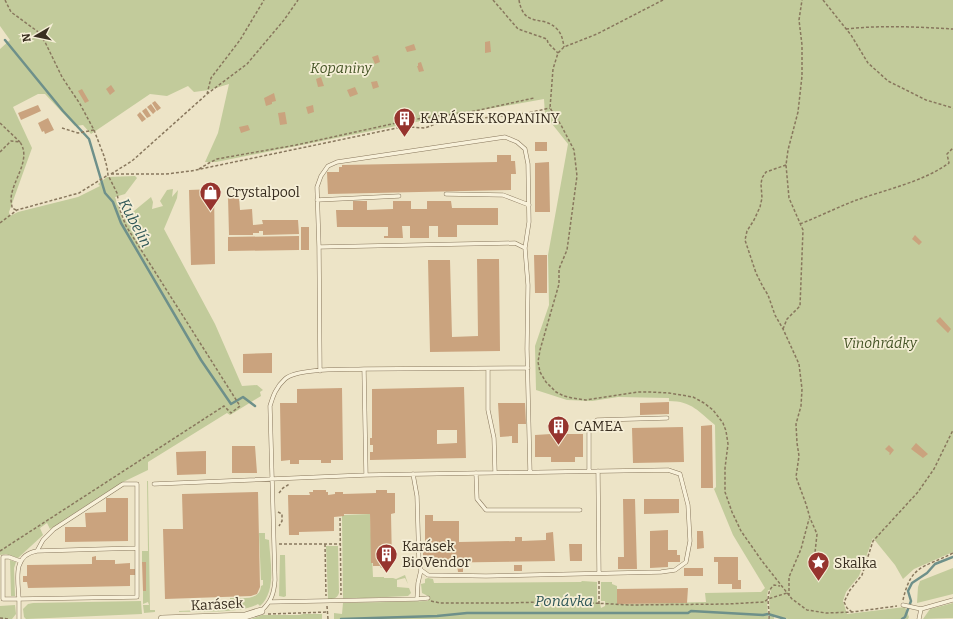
<svg xmlns="http://www.w3.org/2000/svg" width="953" height="619" font-family="Bitter,serif">
	<style>
		.green { fill: #c2cb9b }
		.lines { fill: none; stroke-linecap: round; stroke-linejoin: round }
		.stream { stroke: #6e908a; stroke-width: 2.5 }
		.building { fill: #caa37e; fill-rule: evenodd }
		.service-casing { stroke: #88775d; stroke-width: 4.5 }
		.minor-casing { stroke: #88775d; stroke-width: 8 }
		.path { stroke: #88775d; stroke-width: 1.5; stroke-dasharray: 3 2; stroke-linecap: butt }
		.service { stroke: #f8f1da; stroke-width: 3.5 }
		.minor { stroke: #f8f1da; stroke-width: 7 }
		.labels { text-anchor: middle; stroke-width: 3.5; stroke-linejoin: round; paint-order: stroke }
		.park-label { font-size: 14px; font-style: italic; fill: #465527; stroke: #f5eed6 }
		.poi-label { font-size: 14px; fill: #392e20; stroke: #f5eed6; text-anchor: start }
		.street-label { font-size: 14px; fill: #392e20; stroke: #f5eed6 }
		.water-label { font-size: 15px; font-style: italic; fill: #305858; stroke: #f5eed6 }
	</style>
	<rect width="100%" height="100%" fill="#ede4c7"/>
	<path class="green" d="M0 0H953V552L914 569 903 579 895 565 873 538 859 576 846 592 843 601 847 614 905 607 909 617 908 619H788L774 615V619H770L769 597 771 591 768 590 767 598 768 619H334V613L342 614 343 603 428 601V596L422 593 421 584 425 583V579L428 578 433 579 434 583 581 582 582 581 597 582V602L600 603 601 608 605 606V601H601V582H612V584L617 586V604L706 602 705 593 758 592H761L765 588 733 535 714 489 716 487 715 425C699 412 692 401 669 401V398L618 397 592 401 567 400 536 390 535 346 549 305 548 255 568 144 545 115 544 99 421 121 216 162H205L218 133 229 84 209 90 194 92 188 86 167 96 150 94 91 134 83 125 75 126 45 94H38L13 107 32 148 9 212 10 216 18 212 78 197 100 186 98 184 107 177 135 176 137 178 125 194 115 197 123 220 151 197 153 202 152 209 163 206 160 201 167 190 173 189 172 197 178 190 177 198 164 229 215 324 242 386 257 385 263 390 260 392 261 396 230 415 227 413 148 462V470L121 483 50 529 47 523 40 528 43 535 18 558 6 554 0 555V560V49L10 40 0 26Z
		M147 481H148L150 610H155V612L144 613 143 605H149L148 602 143 604V591H146V562H142V551H148Z
		M370 514 373 577H384V578H393L396 579 405 575 408 584 405 578 397 580V587L409 588 411 593 408 596 343 599 342 516 344 515Z
		M259 533H265V539L269 540C270 561 277 591 260 606L258 604C241 614 200 611 179 612V611L230 609V598C242 598 260 601 261 586L263 585V580H261Z
		M326 546H338L339 593C337 599 333 599 328 599Z
		M280 555H285L286 596 284 597 279 596Z
		M10 560 16 562 14 568 15 596H11Z
		M953 568V594L917 603 918 587 920 581Z
		M141 601 142 614 26 619 24 617 23 609 28 604 33 603Z
		M953 603V618L923 619 930 609Z
		M15 605 16 614 12 619H0V606Z
		M303 614H322V619H251L262 615H299Z"/>
	<g class="lines">
		<path class="stream" d="M5 40 63 111 89 139 105 193 113 202 121 223 201 360 231 404 243 397 255 406
			M341 619 437 616 467 613H688L691 611 763 615 768 614 785 619
			M902 619 905 617 911 601 908 591 912 583 927 573 935 564 953 557"/>
	</g>
	<path class="building" d="M490 41 491 52 485 53V42Z
		M414 44 416 50 407 52 405 47Z
		M378 55 380 62 375 64 372 57Z
		M421 62 424 71 419 72 417 66H418V63Z
		M321 77 324 86 318 87 316 79Z
		M377 81 379 87 373 89 371 82Z
		M111 85 115 91 110 95 106 89Z
		M355 87 358 94 350 97 347 90Z
		M82 89 89 101 85 103 78 91Z
		M274 93 276 101 272 102V104L266 106 264 98Z
		M155 101 161 108 157 111 152 103Z
		M151 104 156 111 153 114 147 107Z
		M38 105 41 111 21 120 18 113Z
		M313 105 314 112 308 114 306 107Z
		M146 108 151 116 147 118 142 111Z
		M140 112 146 119 142 122 137 115Z
		M285 112 287 124 280 125 278 113Z
		M48 118 54 130 45 134 44 131 42 132 38 123Z
		M248 125 250 130 241 133 239 127Z
		M535 142H547V151H535Z
		M497 155H511V161H515L516 174H511V190L328 194 327 172H339V167H342V165L497 162Z
		M549 162 550 212H535V163Z
		M214 189 215 264 191 265 189 190Z
		M228 197H239L240 210 252 209 253 225 263 224 262 220H298L299 234 263 235V231H259V233H253V235H229Z
		M353 201H367V210L393 209V201H411V209H427V201H451L452 208H498V225H457V237H438V226H429V238H410V226H402L403 238H384V236H388V227H337L336 210H353Z
		M301 227H309V250H301Z
		M915 235 922 242 919 245 912 239Z
		M299 236V250L228 251V237Z
		M534 255H547V293H535Z
		M477 259H499L500 351 430 352 428 260H450L452 337 478 336Z
		M940 317 951 329 948 333 936 321Z
		M272 353V373H243V354Z
		M464 387 466 458 370 460V452H373V445H370V438H372V389ZM437 430H457V443L437 444Z
		M342 388 343 460H331V463H321V460H299V464H290V460L281 461 280 403H297V389Z
		M669 402V414L640 415V403Z
		M498 403H525L526 424H518V443H512V436L500 437Z
		M712 425 713 488H701V426Z
		M683 427 684 462 633 463 632 428Z
		M551 434H583V457H575V462H551V457H535V435Z
		M916 443 928 454 923 458 911 449Z
		M889 445 894 450 890 455 889 454 890 453 885 449Z
		M232 446H255L257 473H232Z
		M206 451V474L177 475 176 452Z
		M313 490H326V492H328V495L335 494V492H343V494L376 493V490H387V493H395V513L391 514 392 563H391V566H383V568H381L380 566H373V563H371L370 514H344V516L334 517V531L299 532V535H289L288 495H310L309 492H313Z
		M258 492 260 587 257 594 251 596 165 599 163 529H183L182 494Z
		M106 498H128V541L65 542V527H86L85 513 106 512Z
		M623 499H635L637 569H618V557H624Z
		M644 499H679V513L644 514Z
		M425 515H433V521H459V542L515 541V537H522V541L546 540V533L553 532 555 561 423 563V542H425Z
		M668 530V550H677V555H680V562H668V567L650 568V531Z
		M697 531H703L704 548 697 549Z
		M569 544H582V561H570Z
		M96 556V560H115V564L130 563V569H135V575H130V586L28 588 27 582H23V576H27V565L92 564V557Z
		M714 557H738V580H741V589H732V584H718V562H714Z
		M142 562H146V591H143Z
		M457 564H463V572H458Z
		M514 565H522V571H514Z
		M684 568H703V576H684Z
		M688 588 687 603 617 604V589Z"/>
	<g class="lines">
		<defs>
			<path id="service" d="M446 194 503 195 529 205
				M317 200 399 196
				M319 247 515 243 525 248
				M364 369 528 368
				M488 369V410L494 438 495 472
				M320 371 319 247 317 187 321 176 328 166 337 162 505 137 517 142 525 149 528 164 529 222 525 248 528 285 527 349 530 472
				M589 471V431L591 426 597 420 667 418
				M598 471 599 573
				M476 473 477 499 486 510H580
				M154 484 366 475 668 470 680 474 688 505 690 541 686 562 675 570 661 572 486 576 428 575 421 570 419 562 417 496 413 474
				M37 551 137 548V484H123L54 529 43 540 37 551C12 555 18 580 19 599L137 597V548
				M417 599 428 598
				M269 602 417 599 418 583 421 570
				M903 605 921 609
				M921 609 953 600
				M261 611C271 602 274 594 275 580L270 406C273 396 276 387 285 379 297 368 346 370 364 369L366 475
				M19 619V599H3V557H9L20 561
				M919 619 921 609"/>
			<path id="minor" d="M162 619 245 616 261 611"/>
		</defs>
		<use href="#service" class="service-casing"/>
		<use href="#minor" class="minor-casing"/>
		<path class="path" d="M493 0 518 29 547 39 548 43 558 53
			M519 0C524 29 543 14 557 29 562 34 563 41 564 47
			M663 0 597 34 564 47 558 53 553 69 550 108 561 125 574 150 577 176 567 250 559 269V284L540 350 538 362 540 372 546 382 556 392 564 396 572 398 586 400 638 392H649L669 393 693 397 704 403 713 410 723 423 726 431 728 444 725 468V492L732 512 741 531 762 561 792 599 807 610 826 613 852 612 897 606
			M823 0 851 35 868 63 888 81 926 100 953 108
			M846 29C882 25 918 27 953 29
			M207 94 211 78 240 40 264 0
			M0 123 20 142
			M62 128 78 133 94 130
			M0 152 11 141 20 142C32 160 12 180 11 199 11 202 12 205 12 208L16 210
			M786 165 766 172 762 178 761 184 762 198 760 207 754 220 747 231 745 240 756 273 763 287 768 295 775 315 783 329 799 364 802 389 801 406 796 424 797 443 799 456 796 477 806 504 810 518 817 534 814 562 819 583
			M199 169 209 163 217 159 296 145 410 120 475 111 534 98
			M111 174H166L191 171 397 128 409 127 425 128 438 123 528 113 550 108
			M111 174 132 161 207 94 247 64 284 20 298 0
			M0 223 17 210 79 193 108 175
			M800 224C818 217 836 208 854 201 884 190 923 182 949 163L947 154 953 148
			M783 329 787 319 800 306 803 230 789 198 786 165 788 150 798 112 802 76V45L799 20 802 0
			M279 493 283 488 288 485 287 483
			M278 512 282 514V521L279 526
			M340 518 341 595
			M279 544H341
			M325 544 326 596
			M0 551 224 406 231 413 240 406 126 226 120 210 117 193 108 175 107 167 104 156 94 130 80 104 62 77 45 42 37 31 11 12 5 0
			M789 596V577L801 549 809 519
			M903 600C911 564 924 568 953 553
			M431 601 440 603H508L575 601 593 603 630 605 728 604 764 602 768 599 787 593
			M599 604V579
			M327 606 328 619
			M852 612 847 608 844 602 850 590 862 575 873 541 918 492 934 469 953 430
			M268 614 328 612
			M0 618 9 619
			M769 619C770 608 764 593 774 585L780 586"/>
		<use href="#service" class="service"/>
		<use href="#minor" class="minor"/>
	</g>
	<defs>
		<symbol id="building-pin" viewBox="-11 -11 22 30"><path d="M0 17L-7.5 6A9.5 9.5 0 1 1 7.5 6Z" fill="#96342e" stroke="#f5eed6"/><path d="M-4-6H4V6H1V3H-1V6H-4ZM-2.5-4.3h1.7v1.8h-1.7ZM.8-4.3h1.7v1.8H.8ZM-2.5-1h1.7V.8h-1.7ZM.8-1h1.7V.8H.8Z" fill="#fff"/></symbol>
		<symbol id="shop-pin" viewBox="-11 -11 22 30"><path d="M0 17L-7.5 6A9.5 9.5 0 1 1 7.5 6Z" fill="#96342e" stroke="#f5eed6"/><path d="M-5-2.5h2.3a2.7 3.5 0 0 1 5.4 0H5L5.5 6h-11ZM-1.5-2.5h3a1.5 2.3 0 0 0-3 0Z" fill="#fff"/></symbol>
		<symbol id="sight-pin" viewBox="-11 -11 22 30"><path d="M0 17L-7.5 6A9.5 9.5 0 1 1 7.5 6Z" fill="#96342e" stroke="#f5eed6"/><path d="M0-6L1.8-2.2L6-1.7L2.9 1.2L3.7 5.4L0 3.3L-3.7 5.4L-2.9 1.2L-6-1.7L-1.8-2.2Z" fill="#fff"/></symbol>
	</defs>
	<g fill-rule="evenodd">
		<use href="#building-pin" x="392" y="106" width="25" height="34"/>
		<use href="#shop-pin" x="198" y="180" width="25" height="34"/>
		<use href="#building-pin" x="546" y="414" width="25" height="34"/>
		<use href="#building-pin" x="374" y="542" width="25" height="34"/>
		<use href="#sight-pin" x="806" y="550" width="25" height="34"/>
	</g>
	<g class="labels">
		<g class="park-label">
			<text x="341" y="73">Kopaniny</text>
			<text x="880" y="348">Vinohrádky</text>
		</g>
		<g class="poi-label">
			<text x="420" y="123">KARÁSEK KOPANINY</text>
			<text x="226" y="197">Crystalpool</text>
			<text x="574" y="431">CAMEA</text>
			<text x="402" y="551">Karásek<tspan x="402" dy="16">BioVendor</tspan></text>
			<text x="834" y="568">Skalka</text>
		</g>
		<g class="street-label">
			<text transform="translate(217 604) rotate(-3)" y="5">Karásek</text>
		</g>
		<g class="water-label">
			<text transform="translate(135 223) rotate(62)" y="5">Kubelín</text>
			<text x="564" y="606">Ponávka</text>
		</g>
	</g>
	<g transform="translate(36 36) rotate(261)" stroke="#f5eed6" stroke-width="3" paint-order="stroke">
	<path d="M0-3L7 15L0 10L-7 15Z" fill="#392e20"/>
	<text y="-6" font-size="11" font-weight="bold" text-anchor="middle" fill="#392e20">N</text>
	</g>
</svg>
